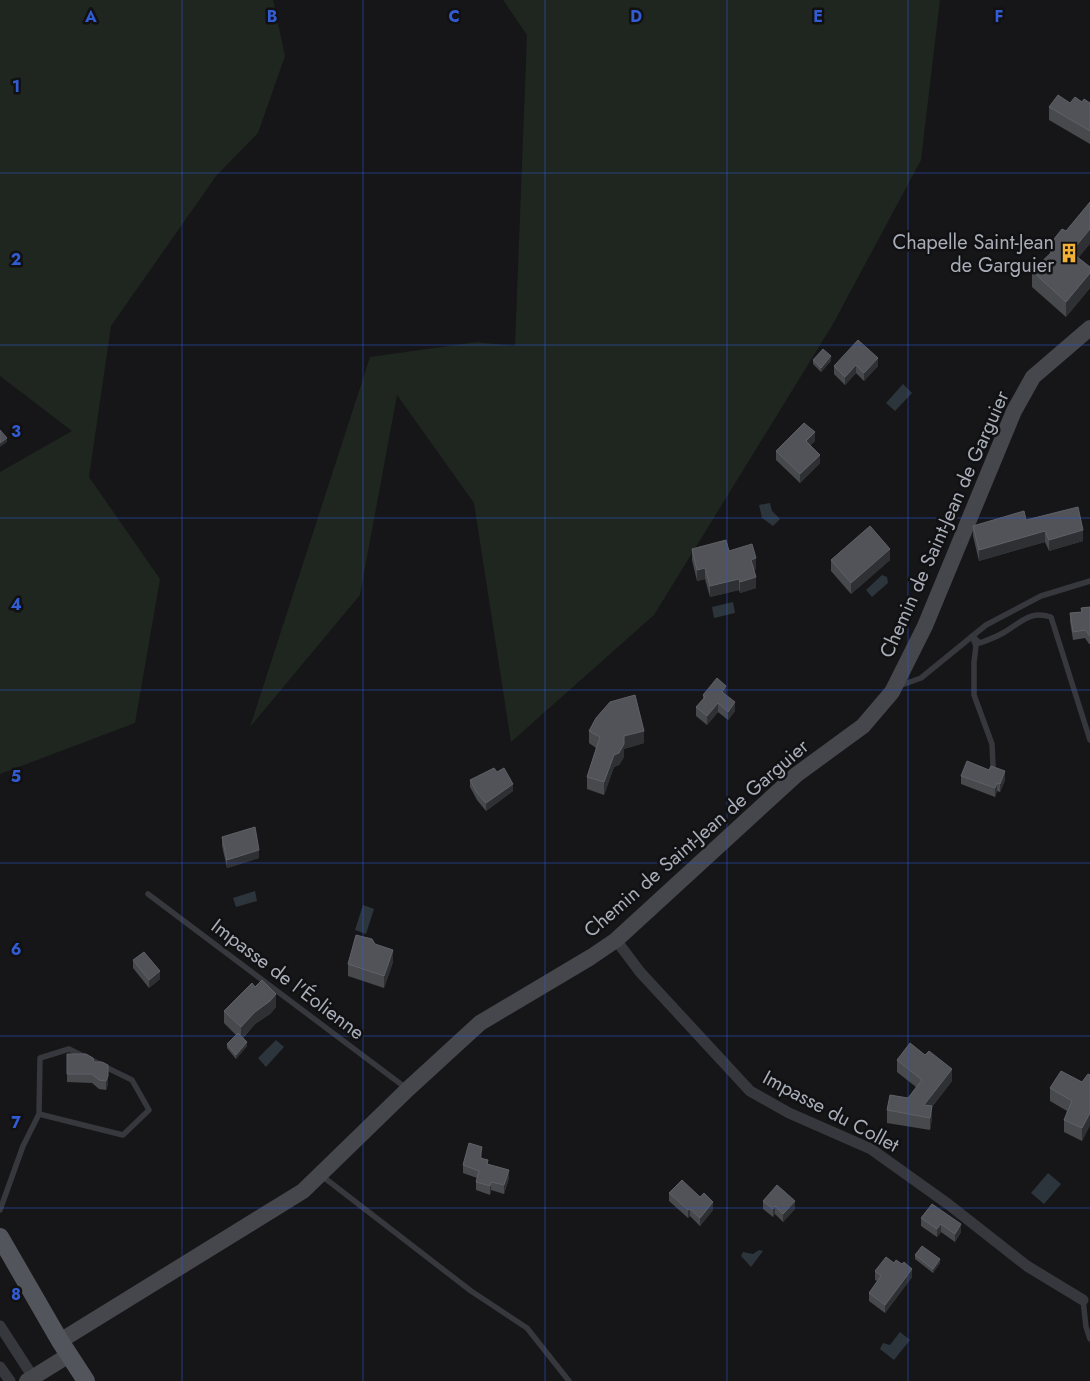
<svg xmlns="http://www.w3.org/2000/svg" width="1090" height="1381" font-family="Jost,sans-serif">
	<style>
		.green { fill: #1e261f }
		.water { fill: #2c353c }
		.lines { fill: none; stroke-linecap: round; stroke-linejoin: round }
		.lane { stroke: #37383d; stroke-width: 5.5 }
		.street { stroke: #37383d; stroke-width: 11 }
		.secondary { stroke: #45474d; stroke-width: 16 }
		.primary { stroke: #53555c; stroke-width: 18 }
		.wall { fill: #47494d }
		.shaded-wall { fill: #2f3033 }
		.building { fill: #525359; stroke: #5f6168 }
		.grid { fill: none; stroke: #325cd3; stroke-width: 1; stroke-opacity: 0.55 }
		.labels { text-anchor: middle; stroke-width: 5; stroke-linejoin: round; paint-order: stroke }
		.poi-label { font-size: 20px; fill: #a8adb8; stroke: #111113; text-anchor: end }
		.street-label { font-size: 20px; fill: #a8adb8; stroke: #111113 }
		.grid-label { font-size: 16px; text-anchor: middle; font-weight: bold; fill: #325cd3; stroke: #111113; stroke-width: 5; stroke-linejoin: round; paint-order: stroke }
	</style>
	<rect width="100%" height="100%" fill="#161618"/>
	<path class="green" d="M0 0H273L285 56 258 133 216 176 111 326 89 477 160 579 135 723 0 774V472L72 431 0 376Z
		M503 0H940L921 160 833 324 654 615 511 742 474 503 397 395 360 595 250 727 370 357 477 342 515 346 527 35Z"/>
	<path class="water" d="M903 384 912 393 895 411 886 403Z
		M770 503 772 511 780 519 773 526 762 518 759 505Z
		M882 575 887 577 888 583 872 597 866 590Z
		M733 602 735 613 714 618 712 607Z
		M255 891 257 901 236 907 233 898Z
		M363 905 374 909 366 934 355 930Z
		M276 1040 284 1047 266 1067 258 1058Z
		M1048 1173 1061 1184 1044 1204 1031 1193Z
		M759 1250 763 1251 751 1267 741 1256 743 1252 753 1254Z
		M900 1332 910 1340 894 1360 880 1349 883 1343 890 1345Z"/>
	<g class="lines">
		<path class="lane" d="M972 636 980 643C988 640 996 637 1003 633 1021 623 1029 610 1051 617L1090 740
			M973 638 976 646 974 662V695L992 744 993 766
			M899 686 921 678 986 625 1041 596 1090 581
			M148 894 406 1088
			M69 1049 132 1080 149 1110 123 1135 39 1114 40 1058Z
			M322 1176 471 1291 527 1328 569 1381
			M0 1210 23 1146 39 1114
			M1083 1300 1086 1327 1090 1339"/>
		<path class="street" d="M616 940 640 972 750 1091 789 1113 871 1149 948 1204 1027 1266 1083 1300
			M0 1326 33 1377
			M0 1367 10 1381"/>
		<path class="secondary" d="M60 1341 303 1191 408 1089 480 1023 591 957 616 940 796 775 863 726 892 692 925 626 1014 411 1033 377 1090 328
			M27 1381 69 1355"/>
		<path class="primary" d="M0 1237 60 1341 86 1381"/>
	</g>
	<path class="wall" d="M1082 102 1090 103V144L1049 120V107Z
		M1050 244 1079 258 1090 267V288L1066 317 1032 287V271L1050 255Z
		M813 360 831 361 821 372 813 364Z
		M834 366H878L864 381 856 373 845 385 834 374Z
		M815 441 810 445 820 463 800 483 776 460V451Z
		M1026 520 1083 541 1049 551 1045 542 979 561 973 536V526Z
		M692 549 729 551 756 569 754 570 756 588 740 593 739 590 710 597 705 579 697 581 692 560Z
		M831 560H890L851 594 831 571Z
		M1090 607V644H1089L1085 638 1073 640 1070 621V613L1081 612V608Z
		M703 695H726L735 711 728 720 718 712 707 725 696 716V707L703 699Z
		M589 731 644 743 624 749V757L619 765 614 767 604 795 587 789V777L596 748 589 743Z
		M497 772 513 791 486 811 477 800 470 787V780Z
		M961 776 1005 780 1000 792 997 791 995 797 961 784Z
		M222 837 259 858 227 868 222 846Z
		M375 944 393 962 384 988 348 976V964Z
		M133 960 160 979 149 988 133 968Z
		M276 1007 270 1014 255 1024 243 1038 247 1046 236 1059 227 1048V1044L236 1035 224 1023V1011Z
		M67 1054 94 1062 108 1084 106 1090 99 1089 92 1083 67 1082Z
		M897 1060 952 1081 932 1107V1118L930 1130 887 1123V1110L908 1098 916 1087 897 1072Z
		M1090 1075V1125L1082 1141 1064 1132V1120L1067 1111 1050 1101V1088L1082 1082Z
		M482 1155V1158L488 1164 509 1178 504 1194 491 1190 490 1195 476 1190V1182L477 1178 463 1173V1165Z
		M669 1193 713 1210 700 1226 690 1216 688 1218 669 1201Z
		M763 1201 795 1209 783 1222 775 1214 773 1217 763 1209Z
		M932 1204 961 1232 955 1242 941 1232 937 1237 921 1226V1218Z
		M915 1255 940 1263 933 1273 915 1259Z
		M875 1271 912 1277 885 1313 869 1301V1293L877 1281 875 1280Z"/>
	<path class="shaded-wall" d="M1090 229V244L1071 267V252Z
		M1090 273V288L1066 317V302Z
		M831 356V361L821 372V368Z
		M878 358V366L864 381V373Z
		M856 365V373L845 385V377Z
		M815 432V441L806 450V441Z
		M7 438V442L0 447V443Z
		M820 455V463L800 483V474Z
		M1083 530V541L1049 551V540Z
		M1045 531V542L979 561V550Z
		M890 549V560L851 594V583Z
		M756 558V569L751 571V560Z
		M705 568V579L697 581V570Z
		M756 577V588L740 593V582Z
		M739 579V590L710 597V586Z
		M726 686V695L722 700V692Z
		M735 702V711L728 720V712Z
		M718 703V712L707 725V716Z
		M644 731V743L624 749V757L619 765 614 767 604 795V782L614 755 624 736Z
		M1005 771V780L1000 792V784Z
		M997 783V791L995 797V788Z
		M513 784V791L486 811V803Z
		M259 850V858L227 868V860Z
		M393 950V962L384 988V976Z
		M160 971V979L149 988V980Z
		M276 994V1007L270 1014 255 1024 241 1039V1027L255 1012Z
		M247 1042V1046L236 1059V1055Z
		M952 1069V1081L932 1107V1118L930 1130V1118L932 1107 924 1117V1105Z
		M108 1076V1084L106 1090V1081Z
		M1090 1113V1125L1082 1141V1128Z
		M482 1147V1155L480 1166V1158Z
		M509 1170V1178L504 1194V1185Z
		M491 1182V1190L490 1195V1186Z
		M795 1201V1209L783 1222V1214Z
		M713 1202V1210L700 1226V1218Z
		M775 1206V1214L773 1217V1209Z
		M690 1209V1216L688 1218V1210Z
		M941 1224V1232L937 1237V1229Z
		M961 1224V1232L955 1242V1234Z
		M940 1259V1263L933 1273V1269Z
		M912 1269V1277L885 1313V1305Z"/>
	<path class="building" d="M1058 95 1070 103 1075 97 1082 102 1084 99 1090 103V131L1049 107Z
		M1090 202V229L1071 252 1090 267V273L1066 302 1032 271 1055 249 1050 244 1062 229 1066 231Z
		M858 340 878 358 864 373 856 365 845 377 834 366Z
		M823 349 831 356 821 368 813 360Z
		M804 423 815 432 806 441 820 455 800 474 776 451Z
		M0 430 7 438 0 443Z
		M1078 507 1083 530 1049 540 1045 531 979 550 973 526 1024 511 1026 520Z
		M870 526 890 549 851 583 831 560Z
		M726 540 729 551 752 544 756 558 751 560 756 577 740 582 739 579 710 586 705 568 697 570 692 549Z
		M1090 607V636L1085 630 1073 632 1070 613 1082 612 1081 608Z
		M717 678 726 686 722 692 735 702 728 712 718 703 707 716 696 707 705 697 703 695Z
		M635 695 644 731 624 736V744L619 753 614 755 604 782 587 777 600 737 589 731 596 718 610 702Z
		M967 761 989 770 991 766 1005 771 1000 784 997 783 995 788 961 776Z
		M494 768 497 772 504 768 513 784 486 803 477 793 470 780Z
		M255 827 259 850 227 860 222 837Z
		M356 935 372 939 375 944 393 950 384 976 348 964Z
		M144 952 160 971 149 980 133 960Z
		M262 980 276 994 270 1001 255 1012 241 1027 224 1011 252 983 255 987Z
		M238 1033 247 1042 236 1055 227 1044Z
		M910 1043 925 1055 929 1051 952 1069 924 1105 932 1106 930 1118 887 1110 890 1095 908 1098 922 1080 897 1060Z
		M67 1054H86L93 1058 94 1062H102L108 1065V1076L106 1081 99 1080 92 1074H67Z
		M1061 1071 1082 1082 1088 1074 1090 1075V1113L1082 1128 1064 1120 1072 1101 1050 1088Z
		M469 1143 482 1147 480 1158 488 1160 487 1164 509 1170 504 1185 491 1182 490 1186 476 1182 479 1171 463 1165Z
		M682 1180 700 1197 704 1193 713 1202 700 1218 690 1209 688 1210 669 1193Z
		M777 1185 795 1201 783 1214 775 1206 773 1209 763 1201Z
		M932 1204 961 1224 955 1234 941 1224 937 1229 921 1218Z
		M922 1246 940 1259 933 1269 915 1255Z
		M886 1257 894 1263 896 1260 902 1264 904 1262 912 1269 885 1305 869 1293 881 1276 875 1271Z"/>
	<path class="grid" d="M182 0V1381M363 0V1381M545 0V1381M727 0V1381M908 0V1381M0 173H1090M0 345H1090M0 518H1090M0 690H1090M0 863H1090M0 1036H1090M0 1208H1090"/>
	<defs>
		<symbol id="building-bare" viewBox="-9 -9 18 18"><path d="M-4-6H4V6H1V3H-1V6H-4ZM-2.5-4.3h1.7v1.8h-1.7ZM.8-4.3h1.7v1.8H.8ZM-2.5-1h1.7V.8h-1.7ZM.8-1h1.7V.8H.8Z" fill="#f2b134" stroke="#111113" stroke-width="2.5" paint-order="stroke"/></symbol>
	</defs>
	<g fill-rule="evenodd">
		<use href="#building-bare" x="1055" y="239" width="28" height="28"/>
	</g>
	<g class="labels">
		<g class="poi-label">
			<text x="1054" y="249">Chapelle Saint-Jean<tspan x="1054" dy="23">de Garguier</tspan></text>
		</g>
		<g class="street-label">
			<text transform="translate(944 524) rotate(-66)" y="7">Chemin de Saint-Jean de Garguier</text>
			<text transform="translate(696 838) rotate(-41)" y="7">Chemin de Saint-Jean de Garguier</text>
			<text transform="translate(288 979) rotate(37)" y="7">Impasse de l'Éolienne</text>
			<text transform="translate(831 1111) rotate(28)" y="7">Impasse du Collet</text>
		</g>
	</g>
	<g class="grid-label">
		<text x="91" y="22">A</text>
		<text x="272" y="22">B</text>
		<text x="454" y="22">C</text>
		<text x="636" y="22">D</text>
		<text x="818" y="22">E</text>
		<text x="999" y="22">F</text>
		<text x="16" y="92">1</text>
		<text x="16" y="265">2</text>
		<text x="16" y="437">3</text>
		<text x="16" y="610">4</text>
		<text x="16" y="782">5</text>
		<text x="16" y="955">6</text>
		<text x="16" y="1128">7</text>
		<text x="16" y="1300">8</text>
	</g>
</svg>
